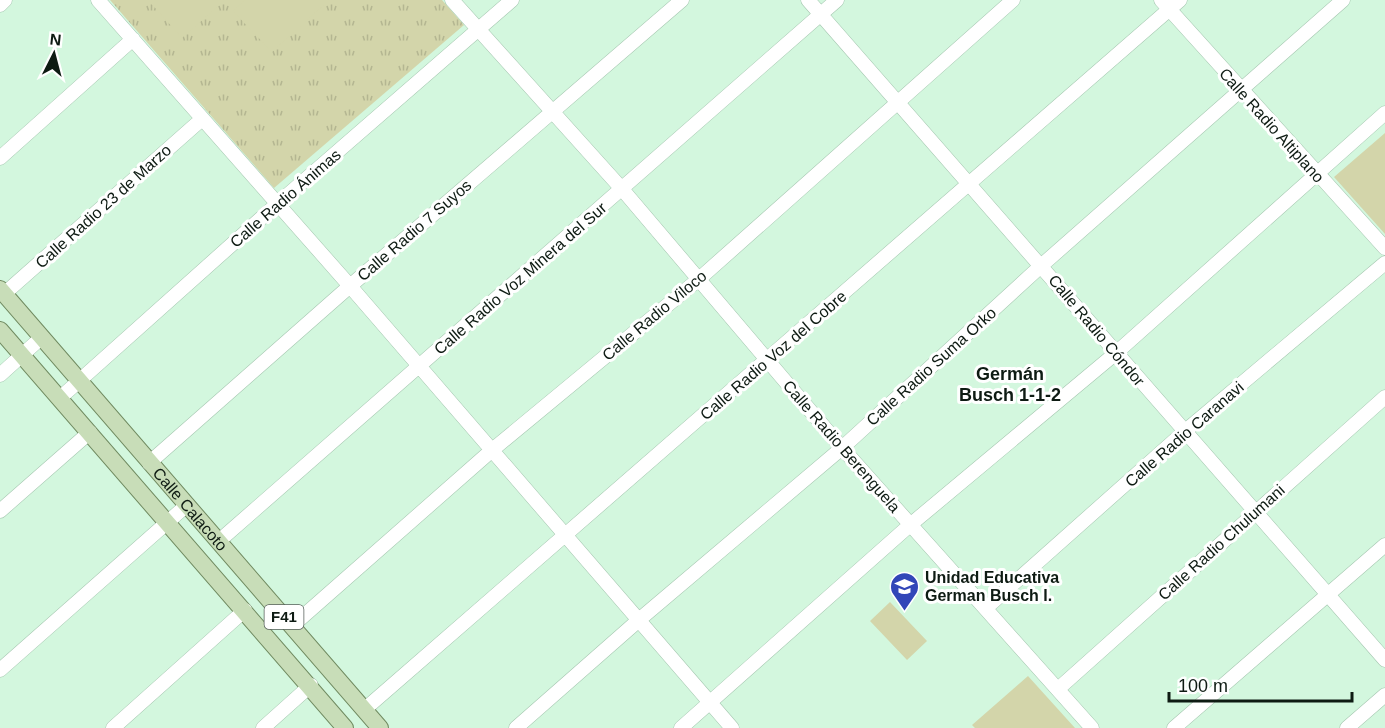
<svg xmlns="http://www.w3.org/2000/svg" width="1385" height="728" font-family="Helvetica,sans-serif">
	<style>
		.grass { fill: url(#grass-tufts) }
		.park { fill: #d3d5aa }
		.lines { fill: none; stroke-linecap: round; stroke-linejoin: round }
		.minor-casing { stroke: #a4c6af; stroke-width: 15 }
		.major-casing { stroke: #708a60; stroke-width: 18 }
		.minor { stroke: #fff; stroke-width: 14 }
		.major { stroke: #c8ddb8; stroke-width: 16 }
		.labels { text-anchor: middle; stroke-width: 6; stroke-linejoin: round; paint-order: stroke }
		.shield { fill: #fff; stroke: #565f5a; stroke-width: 1.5 }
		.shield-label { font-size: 15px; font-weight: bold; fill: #0e1b13 }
		.street-label { font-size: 16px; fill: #0e1b13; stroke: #fff }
		.poi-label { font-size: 16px; font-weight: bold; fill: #0e1b13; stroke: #fff; text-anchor: start }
		.neighbourhood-label { font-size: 18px; font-weight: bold; fill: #0e1b13; stroke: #fff }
	</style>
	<defs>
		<pattern id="grass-tufts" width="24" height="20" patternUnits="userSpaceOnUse" patternTransform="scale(1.5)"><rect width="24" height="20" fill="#d3d5aa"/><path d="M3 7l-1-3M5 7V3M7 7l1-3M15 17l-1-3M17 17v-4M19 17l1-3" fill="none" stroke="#b4b691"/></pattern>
	</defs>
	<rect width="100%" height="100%" fill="#d3f7de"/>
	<path class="grass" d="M110 0H442L464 25 274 188Z"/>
	<path class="park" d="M148 0H225L182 38Z
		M245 0H329L272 52 233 11Z
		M1385 133V234L1334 177Z
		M890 602 927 641 907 660 870 621Z
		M1028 676 1075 728H975L972 725Z"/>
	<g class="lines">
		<defs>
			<path id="minor" d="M98 0 350 286 732 728
				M452 0 622 189 842 448 1092 728
				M808 0 1385 660
				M1161 0 1385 248
				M0 5 5 0
				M0 158 133 39
				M4 294 202 119
				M0 375 42 337
				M60 398 276 205 512 0
				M149 463 350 286 682 0
				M0 511 90 432
				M219 541 837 0
				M986 608 1184 432 1385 263
				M292 626 491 451 699 279 1013 0
				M0 670 187 505
				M1058 689 1385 397
				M365 709 1180 0
				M113 728 245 610
				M263 728 311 685
				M516 728 640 619 842 448 1042 265 1343 0
				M681 728 910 525 1116 353 1385 113
				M1174 728 1385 545
				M1347 728 1385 695"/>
			<g id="major">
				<path id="s1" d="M0 289 380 728"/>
				<path d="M0 330 345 728"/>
			</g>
		</defs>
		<use href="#minor" class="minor-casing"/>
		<use href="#major" class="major-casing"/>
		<use href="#minor" class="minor"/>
		<use href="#major" class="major"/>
	</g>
	<defs>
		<symbol id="school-pin" viewBox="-11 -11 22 30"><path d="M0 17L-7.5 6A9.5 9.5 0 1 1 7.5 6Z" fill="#3246b8" stroke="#fff"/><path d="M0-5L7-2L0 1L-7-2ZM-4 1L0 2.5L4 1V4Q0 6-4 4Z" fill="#fff"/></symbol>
	</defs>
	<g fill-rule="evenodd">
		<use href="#school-pin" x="888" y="570" width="33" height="45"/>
	</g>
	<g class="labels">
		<rect class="shield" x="264.5" y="605" width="39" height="24" rx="4.5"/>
		<g class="shield-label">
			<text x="284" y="622">F41</text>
		</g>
		<g class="street-label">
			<text transform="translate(1272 125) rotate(48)" y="6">Calle Radio Altiplano</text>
			<text transform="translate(285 198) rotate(-41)" y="6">Calle Radio Ánimas</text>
			<text transform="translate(103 206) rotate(-42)" y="6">Calle Radio 23 de Marzo</text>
			<text transform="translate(414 230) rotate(-41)" y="6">Calle Radio 7 Suyos</text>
			<text transform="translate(520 278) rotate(-41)" y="6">Calle Radio Voz Minera del Sur</text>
			<text transform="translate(654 315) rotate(-40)" y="6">Calle Radio Viloco</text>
			<text transform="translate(1097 330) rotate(50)" y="6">Calle Radio Cóndor</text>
			<text transform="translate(773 355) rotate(-41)" y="6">Calle Radio Voz del Cobre</text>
			<text transform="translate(931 366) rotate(-42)" y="6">Calle Radio Suma Orko</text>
			<text transform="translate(1184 434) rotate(-41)" y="6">Calle Radio Caranavi</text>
			<text transform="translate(842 446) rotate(49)" y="6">Calle Radio Berenguela</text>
			<text dy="6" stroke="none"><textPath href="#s1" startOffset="291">Calle Calacoto</textPath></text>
			<text transform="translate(1221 542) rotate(-42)" y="6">Calle Radio Chulumani</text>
		</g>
		<g class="poi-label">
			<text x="925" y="583">Unidad Educativa<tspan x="925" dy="18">German Busch I.</tspan></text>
		</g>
		<g class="neighbourhood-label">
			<text x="1010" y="380">Germán<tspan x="1010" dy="21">Busch 1-1-2</tspan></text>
		</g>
	</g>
	<g transform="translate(54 54) rotate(6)" stroke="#ffffff" stroke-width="4.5" paint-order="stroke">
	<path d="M0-4.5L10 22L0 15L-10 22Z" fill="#0e1b13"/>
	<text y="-9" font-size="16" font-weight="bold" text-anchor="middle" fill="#0e1b13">N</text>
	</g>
	<path d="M1169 692v9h183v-9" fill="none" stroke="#0e1b13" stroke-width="3"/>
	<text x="1178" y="692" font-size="18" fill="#0e1b13" stroke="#ffffff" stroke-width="4.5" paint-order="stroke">100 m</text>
</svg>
